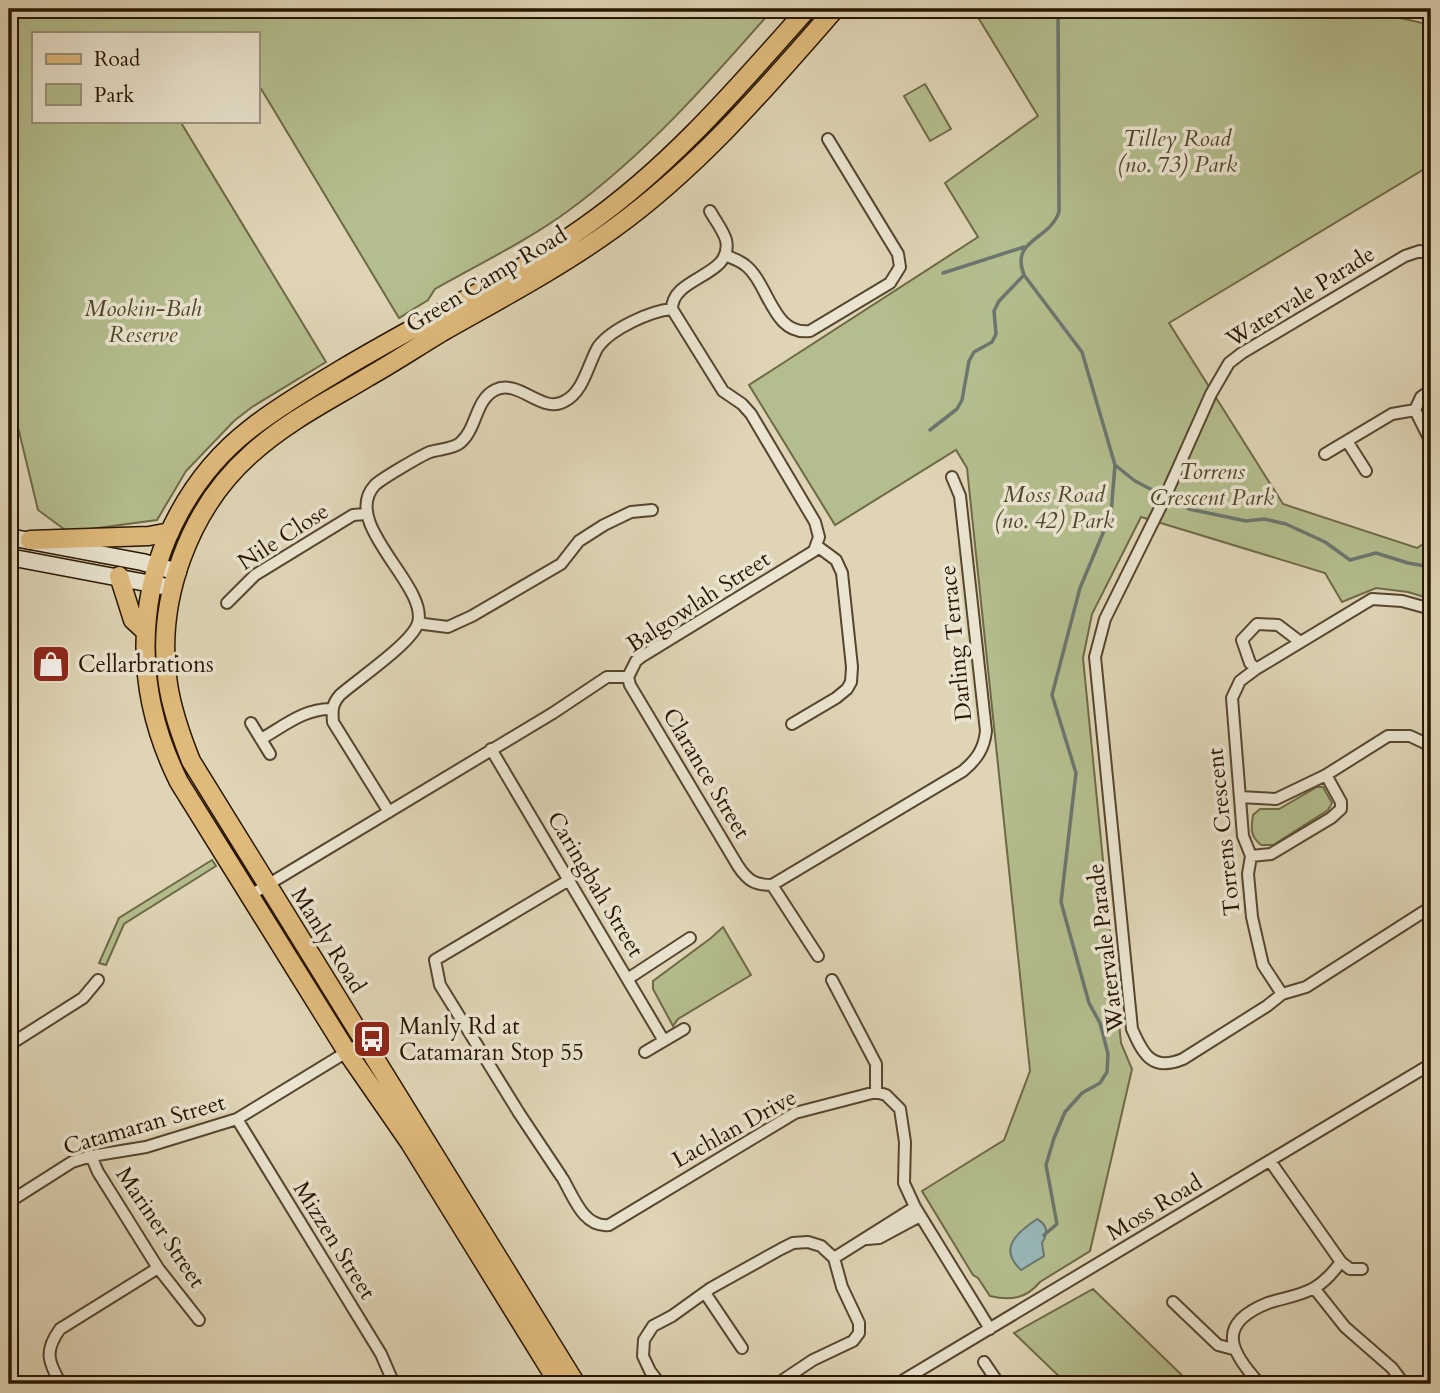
<svg xmlns="http://www.w3.org/2000/svg" width="1440" height="1393" font-family="Cardo,serif">
	<style>
		.green { fill: #b4bd8d; stroke: #6e6a46; stroke-width: 2 }
		.water { fill: #98b6b8; stroke: #6b766e; stroke-width: 2 }
		.lines { fill: none; stroke-linecap: round; stroke-linejoin: round }
		.stream { stroke: #6b766e; stroke-width: 3.5 }
		.street-casing { stroke: #56462e; stroke-width: 14 }
		.secondary-casing { stroke: #281600; stroke-width: 19 }
		.primary-casing { stroke: #281600; stroke-width: 21 }
		.street { stroke: #eae4d0; stroke-width: 10 }
		.secondary { stroke: #eae4d0; stroke-width: 16 }
		.primary { stroke: #e0ba7b; stroke-width: 18 }
		.labels { text-anchor: middle; stroke-width: 7; stroke-linejoin: round; paint-order: stroke }
		.park-label { font-size: 23px; font-style: italic; fill: #52482a; stroke: #eae4d0 }
		.street-label { font-size: 23px; fill: #281600; stroke: #eae4d0 }
		.poi-label { font-size: 23px; fill: #281600; stroke: #eae4d0; text-anchor: start }
	</style>
	<rect width="100%" height="100%" fill="#dfd5b6"/>
	<filter id="stains"><feTurbulence type="fractalNoise" baseFrequency=".00286" numOctaves="4"/><feColorMatrix values="0 0 0 0 .2 0 0 0 0 .09 0 0 0 0 .02 0 0 0 .5 -.17"/></filter>
	<radialGradient id="worn" r=".72"><stop offset=".6" stop-color="#630" stop-opacity="0"/><stop offset="1" stop-color="#630" stop-opacity=".3"/></radialGradient>
	<path class="green" d="M9 9H773C710 81 646 154 568 211 527 241 479 264 435 289L428 300 399 318 257 82V33H33V121H180L326 362 252 407 234 421 186 471 157 520 68 532 38 510 9 390Z
		M973 9H1361L1431 25V165L1169 323 1283 504 1417 548 1431 539V599L1408 592 1376 588 1342 602 1325 573 1141 517 1092 614 1083 658 1121 1043 1132 1069 1090 1251 1040 1282C1026 1299 1010 1301 990 1296L978 1278 973 1275 922 1191 1004 1140 1030 1071 967 468 956 450 835 525 749 385 978 237 945 183 1038 116Z
		M925 84 951 129 930 141 904 96Z
		M1317 787H1323L1332 803 1328 810 1273 845H1261C1250 836 1251 829 1253 815L1260 809H1279Z
		M212 860 216 866 124 924 106 965 99 963 119 918Z
		M723 927 751 975 678 1019 673 1026 653 989V981L711 938Z
		M1093 1289 1191 1384H1067L1014 1333Z"/>
	<path class="water" d="M1037 1219C1048 1225 1048 1233 1042 1243L1044 1256 1021 1270C997 1248 1018 1232 1037 1219Z"/>
	<g class="lines">
		<path class="stream" d="M943 273 1024 247
			M930 430 957 409 962 400 969 361 974 352 992 342 996 334 994 311 999 301 1024 275
			M1115 465 1135 481 1189 509 1246 521 1264 519 1286 524 1325 542 1350 560 1376 553 1408 563 1431 567
			M1044 1235 1057 1224 1046 1165 1054 1138 1065 1112 1082 1093 1100 1083 1107 1072 1108 1054 1100 1023 1089 1003 1061 902 1076 773 1052 695 1080 588 1111 514 1115 465 1082 352 1024 275C1010 239 1049 241 1059 212L1058 9"/>
		<defs>
			<path id="street" d="M1431 248 1428 253 1420 251 1405 256 1242 353 1229 363 1211 394 1161 506 1105 619 1095 657 1132 1029C1143 1054 1152 1072 1183 1059L1267 1006 1282 994 1306 987 1431 907
				M725 255C731 258 739 260 745 265 769 283 772 336 810 331L890 283 900 267 898 254 828 139
				M1415 410 1421 397 1431 390
				M1347 441 1366 471
				M1325 454 1392 414 1415 410 1431 442
				M227 603 255 575 353 515 366 514
				M419 622 424 624 448 627 472 616 561 564 579 541 604 525 631 512 652 510
				M1256 669 1250 663 1242 640 1257 624 1278 625 1299 641
				M628 677 630 685 738 866C748 881 755 885 772 885L963 771C977 759 984 749 986 731L960 496 952 477
				M251 723 270 754
				M792 724 836 698 847 689 851 682 852 667 842 573 836 560 817 546
				M261 739C284 726 305 708 332 709
				M491 749 664 1041
				M1240 797 1276 799 1326 775 1388 736H1410L1431 746
				M389 812 333 722C332 710 332 704 340 695 358 679 412 643 418 623 429 586 339 523 375 485 381 479 422 455 430 452 439 449 453 449 460 443 477 429 475 400 495 390 519 378 542 415 565 401 584 391 588 364 598 347 611 329 650 311 672 309
				M1251 856 1271 854 1331 818 1341 809V802L1326 775
				M772 885 818 956
				M249 896 553 713 607 677H628L636 661 641 657 814 551 819 537 815 522 751 414 742 404 723 391 672 309C672 276 734 277 726 240 723 230 715 220 710 211
				M629 978 690 938
				M832 980 876 1064V1092
				M1282 994 1263 965 1252 917 1248 874 1251 856 1243 836 1232 698 1240 681 1256 669 1372 599 1402 601 1431 609
				M9 1045 83 998 98 980
				M645 1052 684 1029
				M237 1119 381 1354 394 1384
				M91 1156 98 1172 158 1268 199 1320
				M1270 1161 1341 1262 1350 1269H1362
				M561 1176 519 1113 440 985 435 960 569 880
				M563 1179C574 1198 584 1228 609 1225L795 1113 876 1092 886 1095 900 1109 905 1142 904 1183 915 1207 990 1329
				M9 1202 72 1162 91 1156 146 1147 237 1119 363 1042
				M867 1239 879 1238 920 1216
				M834 1258 915 1207
				M1314 1288 1345 1327 1392 1368 1404 1384
				M705 1293 742 1348
				M1173 1302 1218 1345 1233 1349
				M984 1362 999 1384
				M61 1384C48 1362 44 1351 60 1329L158 1268
				M660 1384 650 1371 643 1356 644 1340 653 1326 672 1316 711 1288 781 1249 793 1243 808 1242 821 1246 834 1258 842 1287 859 1323V1333L853 1341 813 1360 777 1384
				M897 1384 1431 1064
				M1260 1384C1230 1352 1215 1324 1268 1303 1283 1298 1300 1296 1314 1288 1325 1282 1333 1272 1341 1262"/>
			<path id="secondary" d="M9 537 142 562 178 572
				M9 557 173 588"/>
			<path id="primary" d="M30 540 149 536 170 532
				M119 576 133 620 146 632
				M559 1384 410 1143 347 1052 179 782C153 730 141 675 147 617 154 544 192 474 250 429 279 406 311 388 342 369 422 321 508 281 584 227 670 167 738 87 807 9
				M576 1384 191 761C181 736 172 711 168 684 155 601 189 509 251 454 286 422 328 401 368 377 393 363 417 347 442 332 500 299 559 268 613 229 699 167 766 88 835 9"/>
		</defs>
		<use href="#street" class="street-casing"/>
		<use href="#secondary" class="secondary-casing"/>
		<use href="#primary" class="primary-casing"/>
		<use href="#street" class="street"/>
		<use href="#secondary" class="secondary"/>
		<use href="#primary" class="primary"/>
	</g>
	<defs>
		<symbol id="shop-square" viewBox="-11 -11 22 22"><rect x="-9" y="-9" width="18" height="18" rx="4" fill="#8f2418" stroke="#eae4d0"/><path d="M-5-2.5h2.3a2.7 3.5 0 0 1 5.4 0H5L5.5 6h-11ZM-1.5-2.5h3a1.5 2.3 0 0 0-3 0Z" fill="#fff"/></symbol>
		<symbol id="bus-square" viewBox="-11 -11 22 22"><rect x="-9" y="-9" width="18" height="18" rx="4" fill="#8f2418" stroke="#eae4d0"/><path d="M-5-6H5V4H4V6H2V4H-2V6H-4V4H-5ZM-3.5-4V0h7V-4ZM-3.5 1.2v1.5H-2V1.2ZM2 1.2v1.5H3.5V1.2Z" fill="#fff"/></symbol>
	</defs>
	<g fill-rule="evenodd">
		<use href="#shop-square" x="29" y="642" width="44" height="44"/>
		<use href="#bus-square" x="350" y="1017" width="44" height="44"/>
	</g>
	<g class="labels">
		<g class="park-label">
			<text x="1177" y="146">Tilley Road<tspan x="1177" dy="26">(no. 73) Park</tspan></text>
			<text x="143" y="316">Mookin-Bah<tspan x="143" dy="26">Reserve</tspan></text>
			<text x="1212" y="479">Torrens<tspan x="1212" dy="26">Crescent Park</tspan></text>
			<text x="1054" y="502">Moss Road<tspan x="1054" dy="26">(no. 42) Park</tspan></text>
		</g>
		<g class="street-label">
			<text transform="translate(486 279) rotate(-31)" y="8">Green Camp Road</text>
			<text transform="translate(1300 296) rotate(-32)" y="8">Watervale Parade</text>
			<text transform="translate(283 536) rotate(-33)" y="8">Nile Close</text>
			<text transform="translate(698 601) rotate(-33)" y="8">Balgowlah Street</text>
			<text transform="translate(955 643) rotate(-96)" y="8">Darling Terrace</text>
			<text transform="translate(707 773) rotate(59)" y="8">Clarance Street</text>
			<text transform="translate(1223 832) rotate(-96)" y="8">Torrens Crescent</text>
			<text transform="translate(596 884) rotate(59)" y="8">Caringbah Street</text>
			<text transform="translate(329 940) rotate(58)" y="8">Manly Road</text>
			<text transform="translate(1105 948) rotate(-97)" y="8">Watervale Parade</text>
			<text transform="translate(144 1124) rotate(-16)" y="8">Catamaran Street</text>
			<text transform="translate(734 1128) rotate(-29)" y="8">Lachlan Drive</text>
			<text transform="translate(1154 1207) rotate(-31)" y="8">Moss Road</text>
			<text transform="translate(161 1227) rotate(56)" y="8">Mariner Street</text>
			<text transform="translate(335 1240) rotate(58)" y="8">Mizzen Street</text>
		</g>
		<g class="poi-label">
			<text x="78" y="672">Cellarbrations</text>
			<text x="399" y="1034">Manly Rd at<tspan x="399" dy="26">Catamaran Stop 55</tspan></text>
		</g>
	</g>
	<rect width="1440" height="1393" fill="none" stroke="#dfd5b6" stroke-width="35"/>
	<rect x="10" y="10" width="1419" height="1372" fill="none" stroke="#281600" stroke-width="3.5"/>
	<rect x="18" y="18" width="1405" height="1358" fill="none" stroke="#281600" stroke-width="2"/>
	<rect x="32" y="32" width="228" height="91" fill="#eae4d0" stroke="#9c927d" stroke-width="2"/>
	<rect x="46" y="54" width="35" height="10" fill="#e0ba7b" stroke="#9c927d" stroke-width="2"/>
	<text x="94" y="66" font-size="21" fill="#281600">Road</text>
	<rect x="46" y="84" width="35" height="21" fill="#b4bd8d" stroke="#9c927d" stroke-width="2"/>
	<text x="94" y="102" font-size="21" fill="#281600">Park</text>
	<rect width="100%" height="100%" filter="url(#stains)"/>
	<rect width="100%" height="100%" fill="url(#worn)"/>
</svg>
